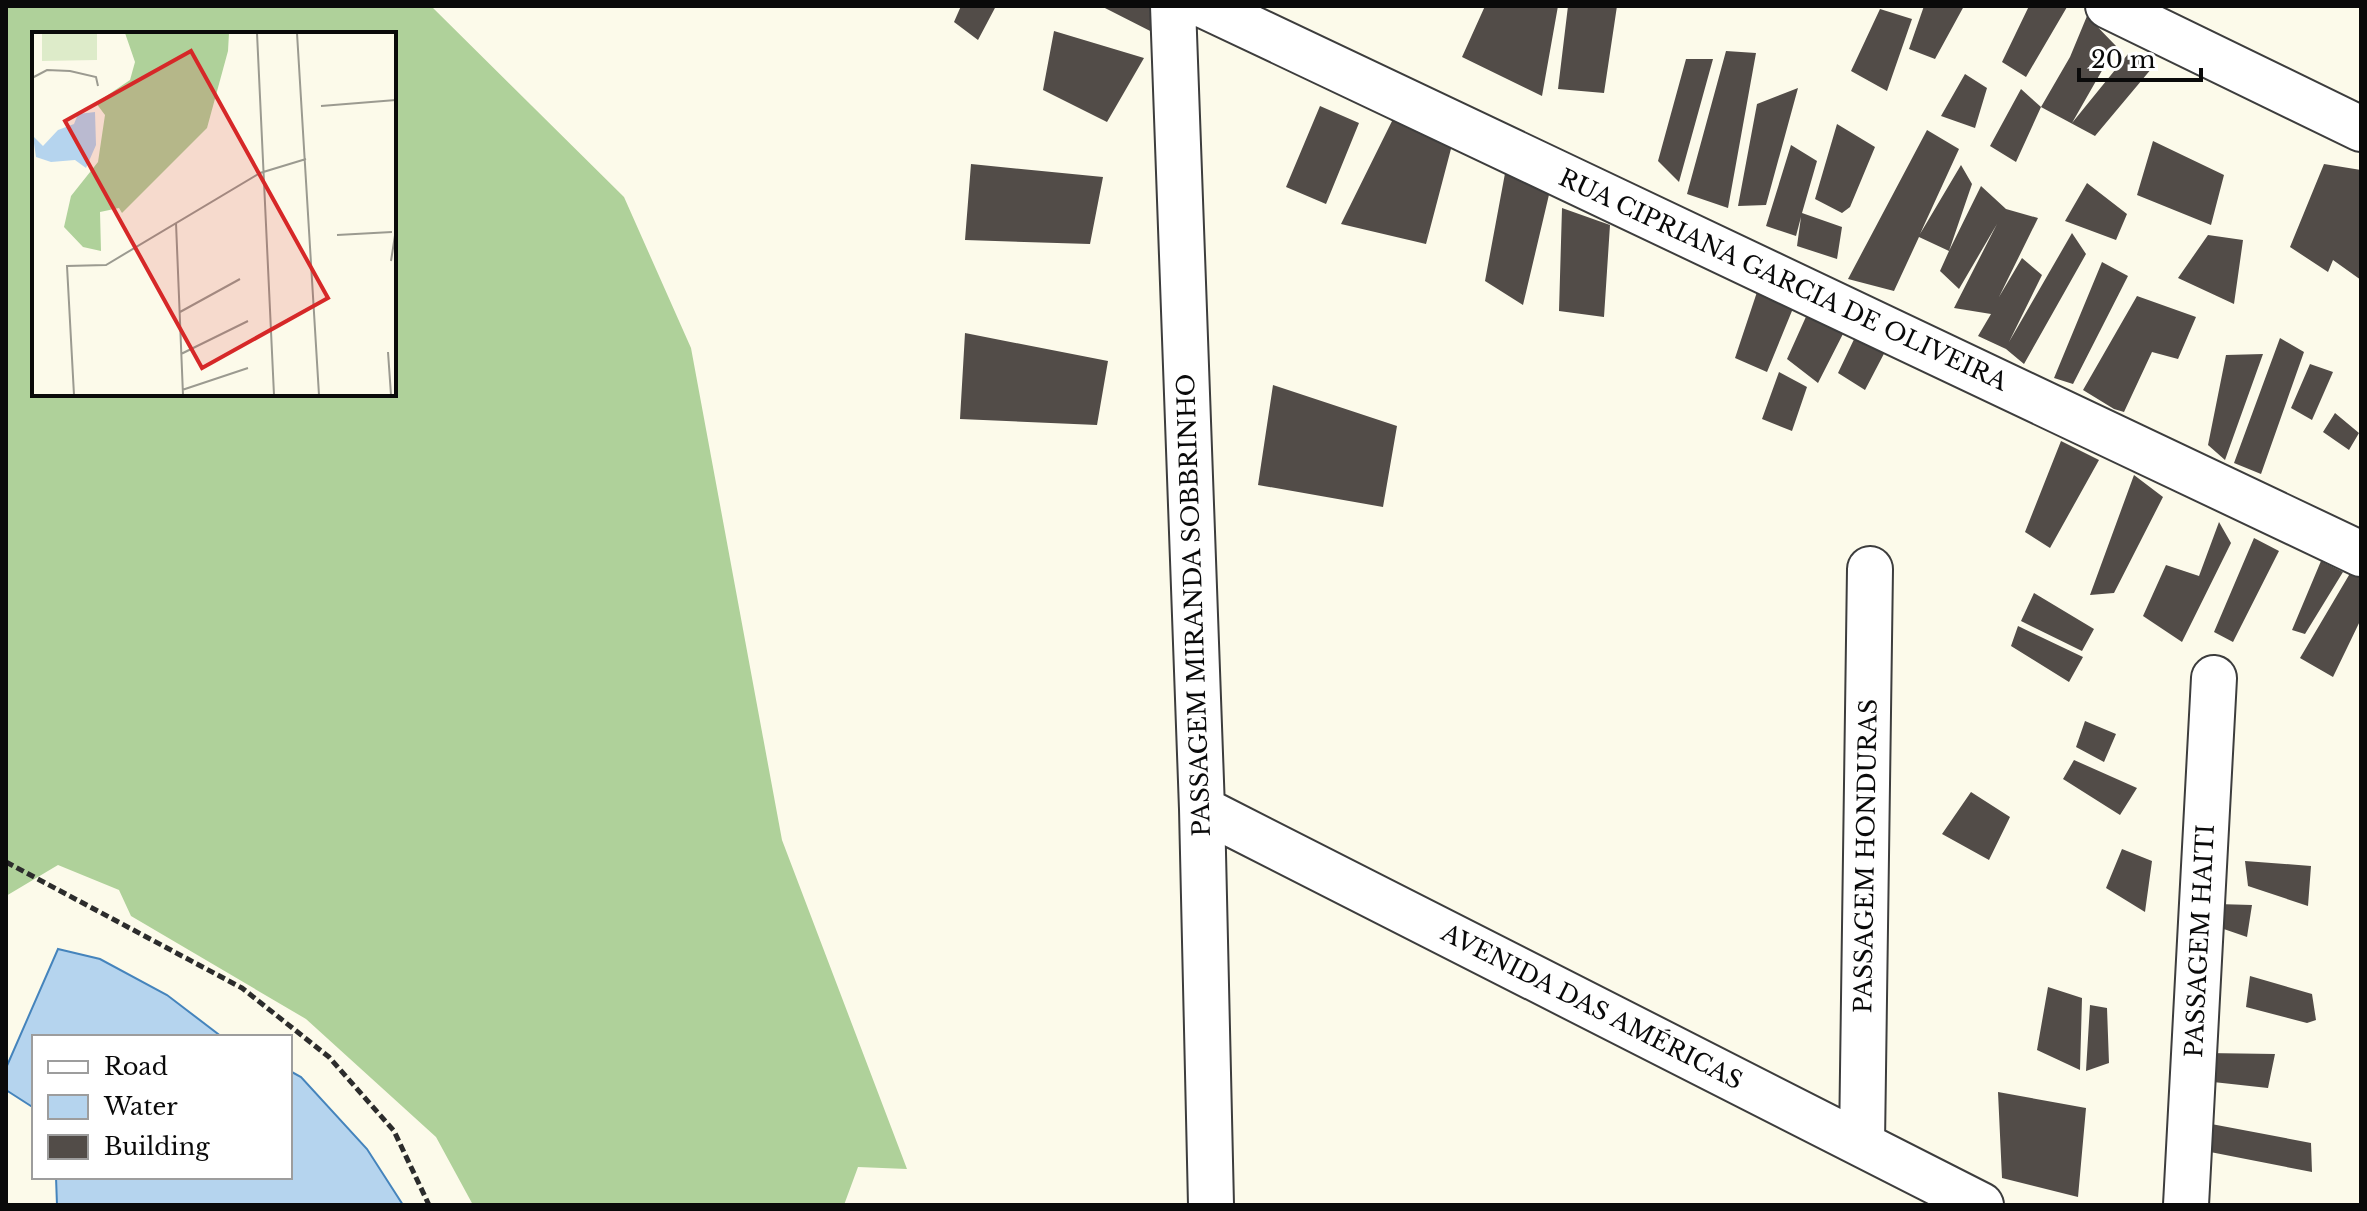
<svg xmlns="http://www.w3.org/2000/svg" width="2367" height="1211" font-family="'Libre Baskerville',serif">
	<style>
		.forest { fill: #afd19a; fill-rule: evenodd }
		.water { fill: #b5d4ee; stroke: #4584bc; stroke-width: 2 }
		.building { fill: #524c48 }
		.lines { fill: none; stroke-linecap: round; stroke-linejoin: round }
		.minor-casing { stroke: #3d3d3d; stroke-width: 48 }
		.path { stroke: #2c2c2c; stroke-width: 5; stroke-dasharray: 8 4; stroke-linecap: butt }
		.minor { stroke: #fff; stroke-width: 44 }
		.labels { text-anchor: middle; stroke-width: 8; stroke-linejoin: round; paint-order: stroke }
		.street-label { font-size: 24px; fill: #0a0a0a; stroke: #fff }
		.inset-road { fill: none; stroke: #9b9a90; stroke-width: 2 }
		.view { fill: #d62828; fill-opacity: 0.15; stroke: #d62828; stroke-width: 4 }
		.inset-edge { fill: none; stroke: #0a0a0a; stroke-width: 4 }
	</style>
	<rect width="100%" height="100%" fill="#fcfaea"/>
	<path class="forest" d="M6 6H431L624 197 691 348 782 840 907 1169 858 1167 844 1205H473L436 1137 306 1019 131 916 119 890 58 865 6 896ZM34 34H394V394H34Z"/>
	<path class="water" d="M58 949 100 959 167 995 222 1037H34V1108L6 1090V1068Z
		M290 1071 301 1077 367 1149 403 1205H57L56 1177H290Z"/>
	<path class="building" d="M961 6H996L978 40 954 22Z
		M1101 6H1164L1162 37Z
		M1485 6H1558L1542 96 1462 57Z
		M1568 6H1617L1604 93 1558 89Z
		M1924 6H1964L1935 59 1909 49Z
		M2029 6 2067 7 2026 77 2002 62Z
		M1880 9 1912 19 1887 91 1851 71Z
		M2087 16 2116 46 2072 123 2128 54 2152 68 2095 136 2041 107 2070 57Z
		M1054 31 1144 58 1107 122 1043 90Z
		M1726 51 1756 53 1728 208 1687 194Z
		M1686 59H1713L1679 182 1658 161Z
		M1965 74 1987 88 1975 128 1941 116Z
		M1798 88 1766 205 1738 206 1757 104Z
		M2021 89 2041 107 2016 162 1990 146Z
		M1320 106 1359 123 1326 204 1286 187Z
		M1395 115 1452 145 1426 244 1341 224Z
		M1837 124 1875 147 1850 207 1842 213 1815 199Z
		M1927 130 1959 149 1920 234 1961 165 1972 184 1949 251 1981 186 2006 209 2038 218 1999 297 2022 258 2042 275 2009 342 2072 233 2086 254 2024 364 2006 349 1978 336 1991 314 1954 308 1997 224 1959 289 1940 271 1949 251 1919 237 1894 291 1848 279Z
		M2153 141 2224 175 2211 225 2137 195Z
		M1791 145 1817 161 1802 213 1842 227 1837 259 1797 246 1801 217 1796 236 1766 226Z
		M971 164 1103 177 1090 244 965 240Z
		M2324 164 2361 170V280L2333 260 2328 272 2290 247Z
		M1506 168 1552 182 1523 305 1485 281Z
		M2087 183 2127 214 2116 240 2065 221Z
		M1562 208 1610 225 1604 317 1559 311Z
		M2208 235 2243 240 2234 304 2178 278Z
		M2102 262 2128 276 2073 384 2054 378Z
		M1757 292 1794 306 1767 372 1735 358Z
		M2137 296 2196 317 2178 359 2152 352 2124 412 2114 409 2083 390Z
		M1809 310 1846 328 1818 383 1787 359Z
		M965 333 1108 361 1097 425 960 419Z
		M1857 333 1888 346 1865 390 1838 373Z
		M2280 338 2304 352 2261 474 2234 463Z
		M2263 354 2225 460 2208 445 2226 355Z
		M2310 364 2333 372 2312 420 2291 408Z
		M1779 372 1807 387 1792 431 1762 419Z
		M1273 385 1397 426 1383 507 1258 485Z
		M2335 413 2359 433 2349 450 2323 432Z
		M2061 441 2099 460 2050 548 2025 532Z
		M2134 475 2163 497 2114 593 2090 595Z
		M2219 522 2231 543 2182 642 2143 616 2166 565 2199 576Z
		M2254 538 2279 551 2233 642 2214 632Z
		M2321 561 2343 572 2305 634 2292 630Z
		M2352 570 2361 576V619L2333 677 2300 658Z
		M2034 593 2094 629 2082 651 2021 621Z
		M2018 626 2083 657 2069 682 2011 646Z
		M2085 721 2116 734 2104 762 2076 747Z
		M2074 760 2137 788 2120 815 2063 779Z
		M1971 792 2010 817 1989 860 1942 834Z
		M2122 849 2152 861 2145 912 2106 888Z
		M2245 861 2311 866 2308 906 2248 886Z
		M2217 904 2252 905 2247 937 2215 926Z
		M2250 976 2312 994 2316 1020 2307 1023 2246 1007Z
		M2048 987 2082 998 2080 1070 2037 1050Z
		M2090 1005 2107 1008 2109 1063 2086 1071Z
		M2206 1053 2275 1054 2268 1088 2204 1081Z
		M1998 1092 2086 1108 2078 1197 2002 1178Z
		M2206 1123 2311 1143 2312 1172 2200 1150Z"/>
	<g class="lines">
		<defs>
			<path id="minor" d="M1173 6 1202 809 1211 1205
				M1205 6 2361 554
				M2108 6 2361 129
				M1202 809 1981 1205
				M1862 1143 1870 569
				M2186 1205 2214 678"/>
		</defs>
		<use href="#minor" class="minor-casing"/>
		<path class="path" d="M6 862 242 988 329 1057 394 1131 429 1205"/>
		<use href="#minor" class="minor"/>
	</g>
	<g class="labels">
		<g class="street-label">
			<text transform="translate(1783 280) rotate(25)" y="8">RUA CIPRIANA GARCIA DE OLIVEIRA</text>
			<text transform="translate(1194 605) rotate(-92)" y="8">PASSAGEM MIRANDA SOBBRINHO</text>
			<text transform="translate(1866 856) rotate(-89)" y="8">PASSAGEM HONDURAS</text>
			<text transform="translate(2200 941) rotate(-87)" y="8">PASSAGEM HAITI</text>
			<text transform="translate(1592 1007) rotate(27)" y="8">AVENIDA DAS AMÉRICAS</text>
		</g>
	</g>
	<g transform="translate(32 32)">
		<rect width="364" height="364" fill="#fcfaea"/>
		<path d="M93 1H197L196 19 175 96 90 181 87 176 68 180 69 219 51 215 32 195 39 164 66 130 73 83 64 71 98 48 103 30Z" fill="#afd19a"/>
		<path d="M10 1H65V28L10 29Z" fill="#ddebc9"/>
		<path d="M63 80 64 113 54 136 43 128 19 130 4 125 1 104 11 114 26 98 42 92 46 82Z" fill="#b5d4ee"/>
		<path class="inset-road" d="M225 1 242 363M265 1 287 363M0 46 15 38 38 39 64 45 66 54M289 74 364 68M144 191 151 363M305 203 360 200M359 229 364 197M148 280 208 247M356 320 359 363M149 322 216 289M150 358 216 336M42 363 35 234 74 233 228 141 274 127"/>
		<path class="view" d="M159 19 296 266 170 336 33 89Z"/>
		<rect width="364" height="364" class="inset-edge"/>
	</g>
	<rect width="2367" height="1211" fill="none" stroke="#0a0a0a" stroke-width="16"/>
	<rect x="32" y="1035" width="260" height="144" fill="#ffffff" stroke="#9d9d9d" stroke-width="2"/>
	<rect x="48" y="1061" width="40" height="12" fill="#ffffff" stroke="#9d9d9d" stroke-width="2"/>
	<text x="104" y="1075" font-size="24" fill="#0a0a0a">Road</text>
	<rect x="48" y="1095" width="40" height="24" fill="#b5d4ee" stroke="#9d9d9d" stroke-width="2"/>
	<text x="104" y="1115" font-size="24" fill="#0a0a0a">Water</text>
	<rect x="48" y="1135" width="40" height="24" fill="#524c48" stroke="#9d9d9d" stroke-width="2"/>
	<text x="104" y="1155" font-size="24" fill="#0a0a0a">Building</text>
	<path d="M2079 68v12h122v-12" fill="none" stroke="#0a0a0a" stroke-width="4"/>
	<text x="2091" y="68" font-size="24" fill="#0a0a0a" stroke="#ffffff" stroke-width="6" paint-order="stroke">20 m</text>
</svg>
